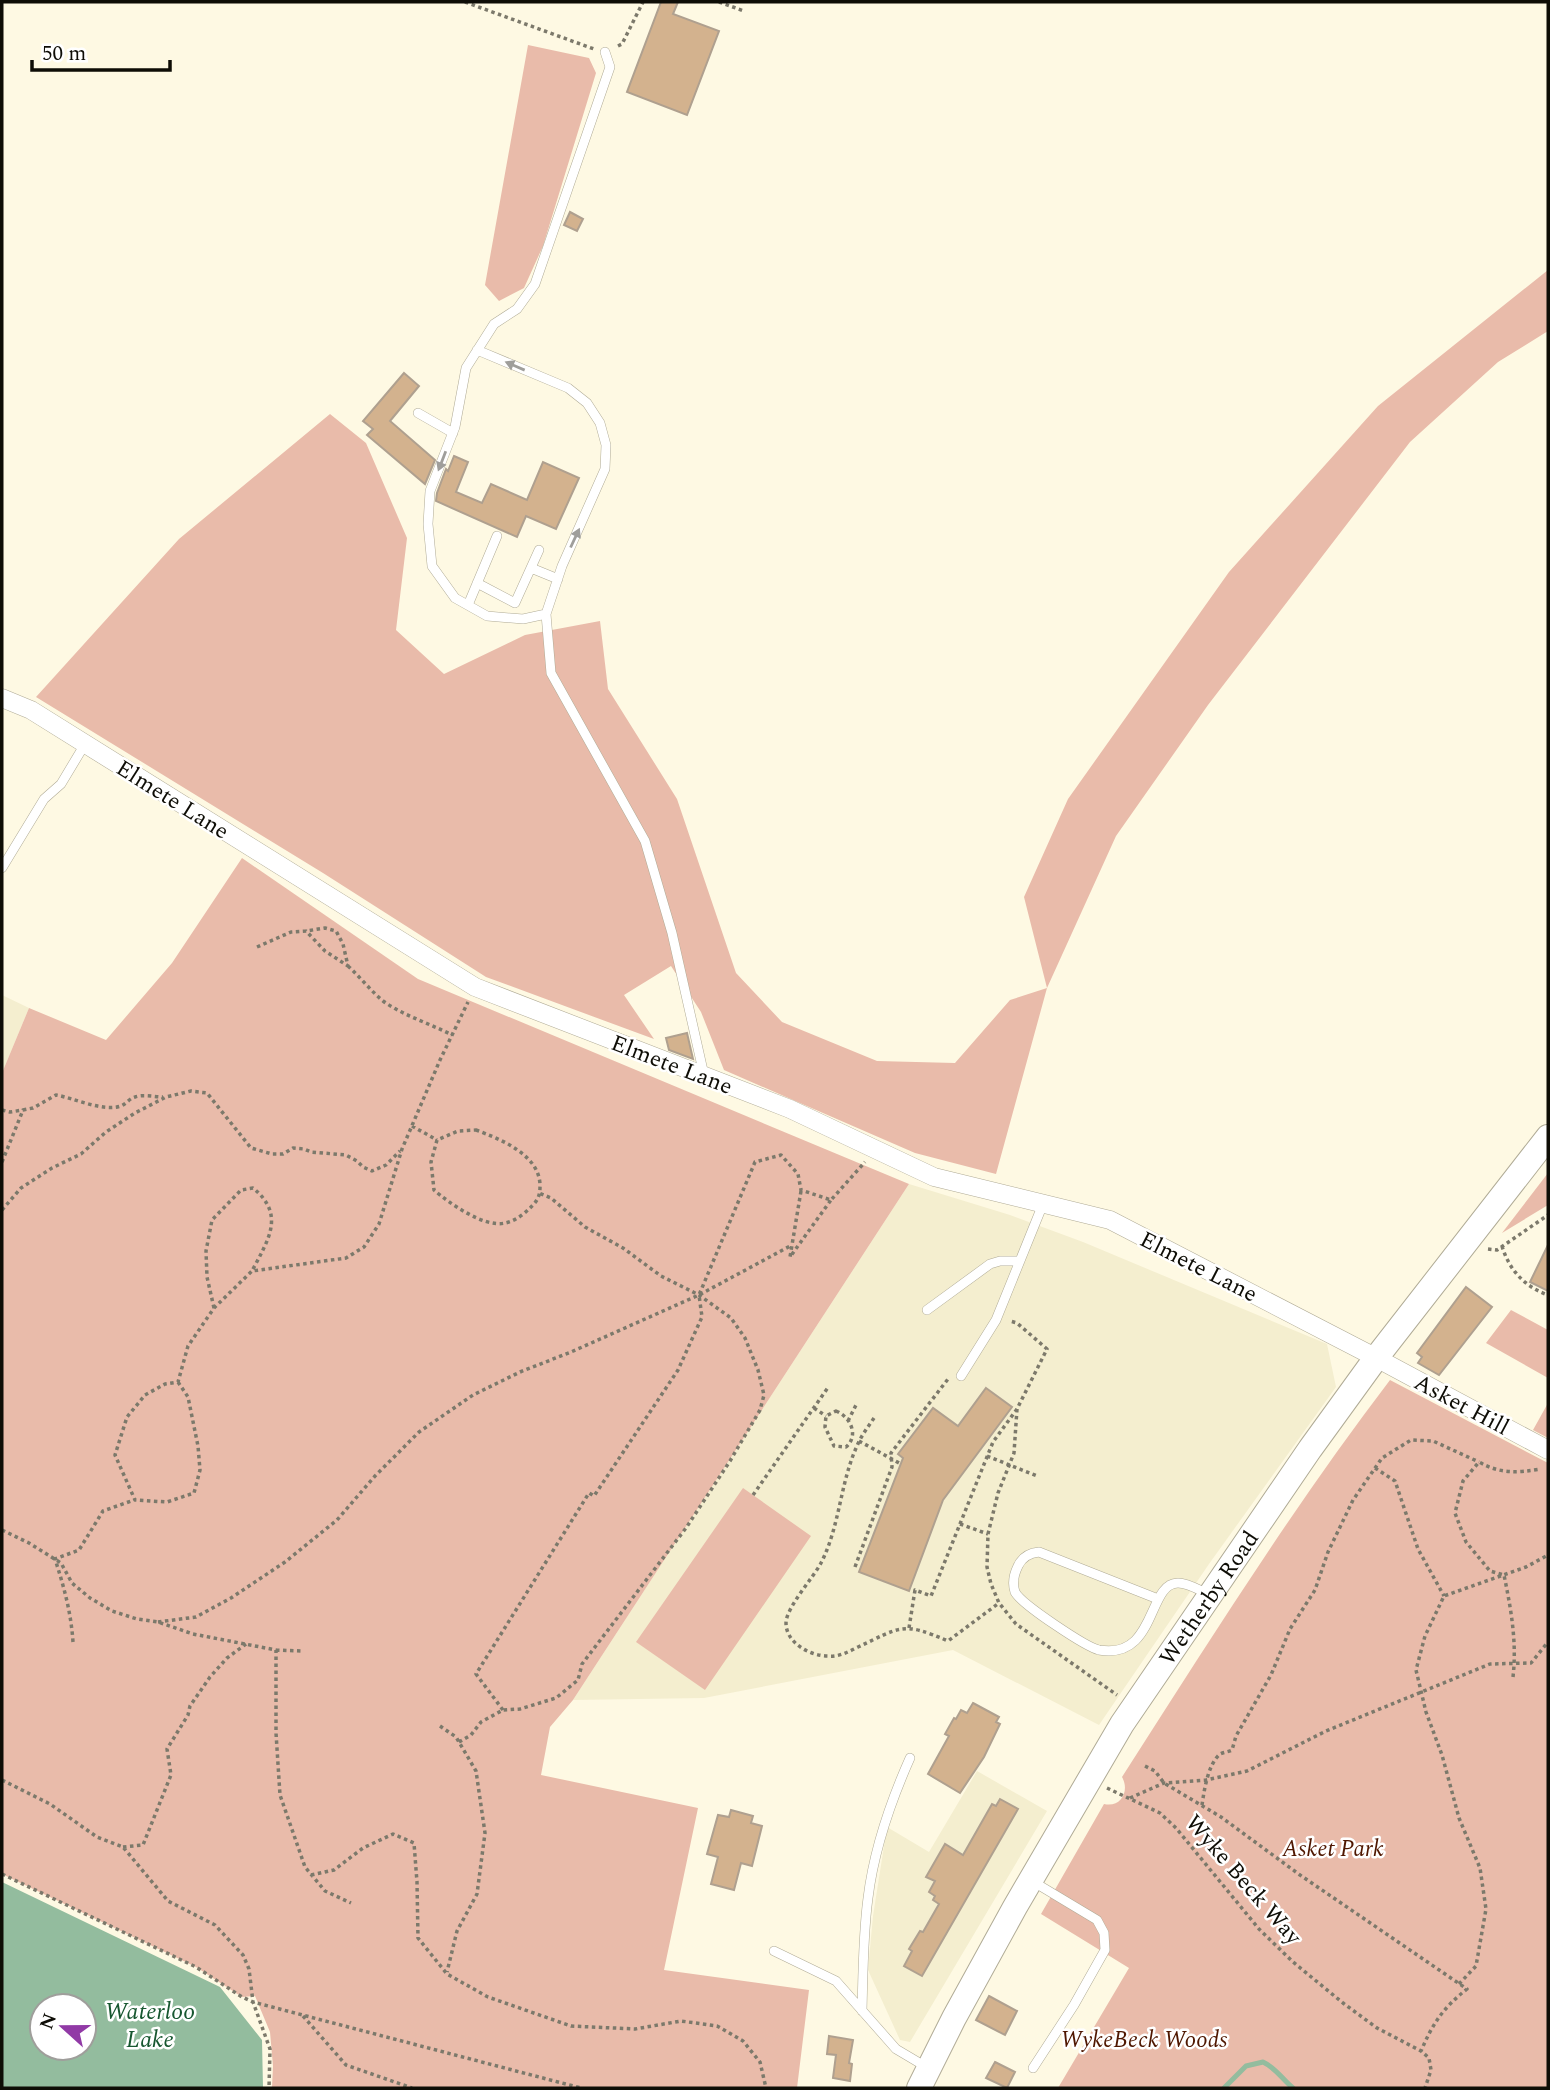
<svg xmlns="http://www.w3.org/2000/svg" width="1550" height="2090" font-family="Spectral,serif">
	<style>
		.built { fill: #f4eecf }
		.green { fill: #e9bbaa }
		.water { fill: #93bc9e; fill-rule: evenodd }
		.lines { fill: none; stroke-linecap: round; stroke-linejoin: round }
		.stream { stroke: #93bc9e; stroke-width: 5 }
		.building { fill: #d3b28e; stroke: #afa08f; stroke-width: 2 }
		.lane-casing { stroke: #b0ab96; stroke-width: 10 }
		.street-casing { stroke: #b0ab96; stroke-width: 19 }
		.secondary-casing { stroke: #b0ab96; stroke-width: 26 }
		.path { stroke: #7c796b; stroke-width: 3.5; stroke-dasharray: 3.5 3.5; stroke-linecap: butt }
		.lane { stroke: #fff; stroke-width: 9 }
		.street { stroke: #fff; stroke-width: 18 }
		.secondary { stroke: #fff; stroke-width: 24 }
		.oneway { fill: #9f9e9b }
		.labels { text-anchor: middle; stroke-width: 5; stroke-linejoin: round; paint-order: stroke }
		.street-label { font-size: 23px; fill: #0e0d06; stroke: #fff }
		.park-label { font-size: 23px; font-style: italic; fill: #4f1700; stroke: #fff }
		.water-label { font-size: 24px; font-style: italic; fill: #175730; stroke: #fff }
	</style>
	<rect width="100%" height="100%" fill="#fef9e3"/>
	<path class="built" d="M2 995 29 1008 2 1073Z
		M909 1184 1010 1215 1083 1242 1327 1344 1336 1387 1209 1564 1099 1725 953 1650 704 1698 573 1700Z
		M977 1771 1047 1811 910 2042 900 2040 868 1970 873 1916 887 1827 929 1852Z"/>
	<path class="green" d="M528 45 589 58 596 73 543 246 524 288 499 301 485 285Z
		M1548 270V331L1498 362 1410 442 1208 705 1116 836 1047 988 996 1174 915 1153 724 1070 701 1012 671 966 624 995 654 1039 486 977 323 873 36 697 179 539 330 414 366 443 407 538 396 630 444 674 525 635 600 621 608 689 677 799 736 973 782 1022 877 1061 955 1063 1010 1000 1047 988 1024 897 1068 799 1229 572 1378 406Z
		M242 858 418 979 909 1184 573 1700 550 1727 541 1775 698 1808 664 1970 809 1990 797 2088H272L273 2066 270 2032 255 1996 242 1997 196 1967 2 1874V1073L29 1008 106 1040 172 963Z
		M1548 1173V1205L1502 1233Z
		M1511 1310 1548 1330V1378L1486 1343Z
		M1390 1380 1548 1463V2088H1058L1129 1968 1041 1914 1104 1804C1121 1808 1130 1791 1122 1777 1208 1643 1293 1507 1390 1380Z
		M1548 1403V1438L1533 1430Z
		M743 1488 811 1536 705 1690 636 1642Z"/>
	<path class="water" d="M2 1882 220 1987 262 2040 263 2088H2ZM42 2006H84V2048H42Z"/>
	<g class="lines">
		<path class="stream" d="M1224 2088 1246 2066 1263 2062C1276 2068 1282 2079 1293 2088"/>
	</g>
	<path class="building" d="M661 2H678L673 14 719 31 687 115 627 92Z
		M570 212 583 219 577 231 564 225Z
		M404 373 419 386 390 421 435 460 425 484 367 435 373 429 363 421Z
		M454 456 468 462 456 492 482 503 491 484 527 500 543 462 579 478 556 529 526 516 517 537 436 501 437 493 446 469 448 471Z
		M687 1033 693 1059 669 1050 666 1038Z
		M1548 1245V1291L1530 1282Z
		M1466 1287 1492 1307 1439 1375 1418 1363 1422 1357 1417 1353Z
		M986 1388 1012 1407 943 1500 909 1591 859 1572 903 1458 898 1454 933 1408 958 1426Z
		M973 1703 999 1717 996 1722 1000 1724 984 1757 960 1793 928 1774 949 1736 945 1734 954 1718 956 1719 961 1710 967 1713Z
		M1000 1799 1018 1809 922 1976 904 1966 912 1951 909 1949 920 1931 923 1932 939 1904 933 1900 935 1896 929 1892 935 1881 926 1877 945 1844 963 1855 992 1804 996 1806Z
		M731 1810 753 1816 751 1823 762 1826 752 1866 741 1863 734 1890 711 1884 718 1857 707 1854 718 1815 729 1817Z
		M989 1996 1017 2011 1005 2035 976 2020Z
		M829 2036 853 2040 849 2063 852 2064 850 2081 833 2078 836 2055 827 2054Z
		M995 2062 1015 2072 1007 2088 986 2078Z"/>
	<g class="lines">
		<defs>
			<path id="lane" d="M477 350 568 388 587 403 600 423 606 445 605 469 562 566 546 614 523 619 487 616 455 598 432 566 428 524 430 491 455 427 466 368 494 324 517 309 535 284 610 67 605 52
				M418 413 453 433
				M531 568 558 579
				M477 583 515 603 539 550
				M468 605 497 536
				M546 614 551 673 645 841 672 933 704 1075
				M2 868 44 799 61 784 85 744
				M927 1310 990 1264 1000 1261H1020
				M961 1376 996 1320 1043 1204
				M1158 1599 1039 1552C1029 1553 1022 1557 1018 1566 1014 1574 1012 1583 1015 1592 1021 1604 1086 1647 1099 1650 1157 1660 1147 1583 1178 1583 1188 1583 1199 1590 1208 1594
				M1032 1881 1097 1920 1104 1933 1105 1950 1074 2005 1033 2068
				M774 1951 836 1981 896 2049 928 2068
				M862 2011C863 1974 863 1935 868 1898 874 1849 890 1803 910 1758"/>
			<path id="street" d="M2 698 31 710 475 987 790 1109 934 1177 1110 1220 1367 1353 1548 1450"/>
			<g id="secondary">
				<path id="s1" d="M919 2088 954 2018 1015 1907 1122 1724 1310 1449 1376 1358 1548 1137"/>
			</g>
		</defs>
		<use href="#lane" class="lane-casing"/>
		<use href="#street" class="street-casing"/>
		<use href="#secondary" class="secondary-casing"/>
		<path class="path" d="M465 2 594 49
			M719 2 744 11
			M618 46 622 44 643 2
			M257 947 291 932 306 931 325 951 348 966 343 944 336 931 325 928 306 931
			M348 966C360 977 371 991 383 1001 404 1016 429 1023 452 1035
			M2 1110 10 1112 23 1110
			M412 1126 437 1140
			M476 1130C500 1139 541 1155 540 1187 540 1195 538 1200 532 1206 525 1213 516 1221 505 1223 484 1228 449 1203 434 1190L431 1162 437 1140 458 1131Z
			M2 1162 23 1110 33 1108 56 1095C74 1098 102 1112 121 1106 126 1104 130 1098 135 1097 143 1094 155 1097 163 1097
			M801 1191 790 1257 831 1200
			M2 1210 21 1188 52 1168 81 1154 106 1132 135 1113 166 1097 191 1091 207 1093 251 1148 272 1154H283L293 1148 304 1149 311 1152 346 1155 357 1161 363 1167 372 1171 386 1165 400 1151
			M1502 1246C1509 1270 1525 1287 1548 1295
			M1488 1249 1497 1250 1548 1215
			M214 1308 207 1277 206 1251 212 1220 241 1190 253 1188C286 1215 268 1240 252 1271
			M178 1382 188 1397 198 1446 200 1470 194 1493 167 1502 135 1500 115 1455 127 1417 145 1395 165 1384 178 1382 188 1346 214 1308 252 1271 346 1258 364 1247 379 1224 402 1149 440 1060 468 1002
			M814 1408 826 1416
			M1017 1409 1014 1453 998 1493 988 1534 987 1567 991 1584 999 1603 1016 1624 1117 1695
			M836 1411C851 1417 859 1436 846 1447L834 1446 825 1427 826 1416Z
			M874 1418C868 1427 861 1436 857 1446 840 1483 840 1526 821 1563 813 1578 786 1608 786 1623 786 1643 810 1656 828 1656 839 1657 848 1652 858 1647 901 1627 902 1621 948 1641L999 1603
			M848 1421 856 1405
			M859 1441 901 1464
			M987 1456 1037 1476
			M1375 1468 1395 1481 1418 1549 1444 1596
			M753 1495 829 1386
			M960 1524 988 1534
			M2 1530 29 1543 61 1563 72 1583 90 1598 112 1611 137 1619 158 1622 193 1634 276 1650V1733L280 1795 305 1867 325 1891 351 1903
			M855 1567 892 1467 891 1453 948 1379
			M158 1622 196 1617 231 1598 285 1562 337 1520 375 1476 419 1432 473 1395 520 1372 571 1352 699 1295 755 1162 781 1155 798 1174 801 1190 831 1200 865 1162
			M909 1628 915 1590 931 1596 993 1442 1017 1409 1047 1349 1017 1323 1010 1321
			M73 1642C71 1612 64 1587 55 1559L79 1550 103 1511 134 1500
			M276 1650 303 1651
			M1513 1677C1517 1642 1511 1609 1504 1575L1490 1571 1466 1542 1455 1513 1463 1481 1479 1462C1500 1474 1517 1473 1541 1469
			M503 1710 476 1674 589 1493 594 1496 678 1370 702 1317 699 1295 792 1245
			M440 1726 456 1737 476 1771 485 1833 477 1894 457 1931 447 1972
			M459 1742 471 1735 481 1722 503 1710 520 1709 556 1698 578 1680 582 1664 686 1528 730 1461 760 1410 764 1395 758 1370 745 1338 731 1318 699 1295 661 1276 623 1248 585 1227 551 1198 539 1193
			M1145 1766 1155 1771 1164 1783 1221 1817 1300 1875 1467 1989C1443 2008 1433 2023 1421 2051
			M2 1780 50 1804 97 1837 123 1847 168 1901 215 1925 243 1955 249 1969 253 2002 270 2049 269 2088
			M1107 1788 1160 1813 1176 1828 1259 1929 1293 1962 1343 2003 1377 2028 1421 2051 1429 2058 1431 2070 1425 2088
			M1130 1798 1164 1783 1206 1780 1247 1771 1326 1731 1490 1664 1531 1663 1548 1642
			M1202 1805C1204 1791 1208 1764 1220 1754 1224 1752 1228 1752 1232 1750L1236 1736 1271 1675 1290 1629 1315 1590 1328 1552 1353 1500 1382 1458 1411 1440 1433 1441 1479 1462
			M123 1847 143 1845 171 1775 167 1749 188 1715 190 1706 210 1677 227 1658 246 1644
			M2 1874 196 1967 242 1997 253 2002 581 2088
			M311 1875 334 1870 363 1848 393 1834 414 1843 417 1882 418 1938 447 1974 488 1997 571 2026 635 2029 681 2021 717 2026 743 2041 760 2062 766 2088
			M1459 1984 1476 1966 1486 1909 1480 1868 1459 1818 1442 1755 1426 1712 1416 1670 1425 1636 1444 1596 1526 1567 1548 1555
			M303 2016 346 2065 412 2088"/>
		<use href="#lane" class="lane"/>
		<use href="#street" class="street"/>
		<use href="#secondary" class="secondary"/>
	</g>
	<defs><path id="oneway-solid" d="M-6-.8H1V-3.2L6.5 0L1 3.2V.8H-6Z" transform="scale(1.75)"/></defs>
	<g class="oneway">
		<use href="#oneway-solid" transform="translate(515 366) rotate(-157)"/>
		<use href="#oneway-solid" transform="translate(442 461) rotate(111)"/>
		<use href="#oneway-solid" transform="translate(575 538) rotate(-65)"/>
	</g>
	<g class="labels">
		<g class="street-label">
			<text transform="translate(173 799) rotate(32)" y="8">Elmete Lane</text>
			<text transform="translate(672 1064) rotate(21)" y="8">Elmete Lane</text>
			<text transform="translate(1199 1266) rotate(27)" y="8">Elmete Lane</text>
			<text transform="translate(1462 1404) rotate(28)" y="8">Asket Hill</text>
			<text dy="8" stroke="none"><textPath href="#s1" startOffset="570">Wetherby Road</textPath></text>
			<text transform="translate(1244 1879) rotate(49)" y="8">Wyke Beck Way</text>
		</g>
		<g class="park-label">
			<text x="1333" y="1856">Asket Park</text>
			<text x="1144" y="2047">WykeBeck Woods</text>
		</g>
		<g class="water-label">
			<text x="150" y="2019">Waterloo<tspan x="150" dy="28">Lake</tspan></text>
		</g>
	</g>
	<rect width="1550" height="2090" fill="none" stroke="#0e0d06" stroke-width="7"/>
	<g transform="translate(63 2027) rotate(291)"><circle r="33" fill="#ffffff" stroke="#9f9e9b" stroke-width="2"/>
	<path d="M0-5L12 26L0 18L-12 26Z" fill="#913aa6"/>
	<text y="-10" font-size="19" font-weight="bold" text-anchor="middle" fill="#0e0d06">N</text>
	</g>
	<path d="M32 60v10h138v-10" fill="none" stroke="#0e0d06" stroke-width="3.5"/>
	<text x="42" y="60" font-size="21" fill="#0e0d06" stroke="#ffffff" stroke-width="5" paint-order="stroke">50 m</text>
</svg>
